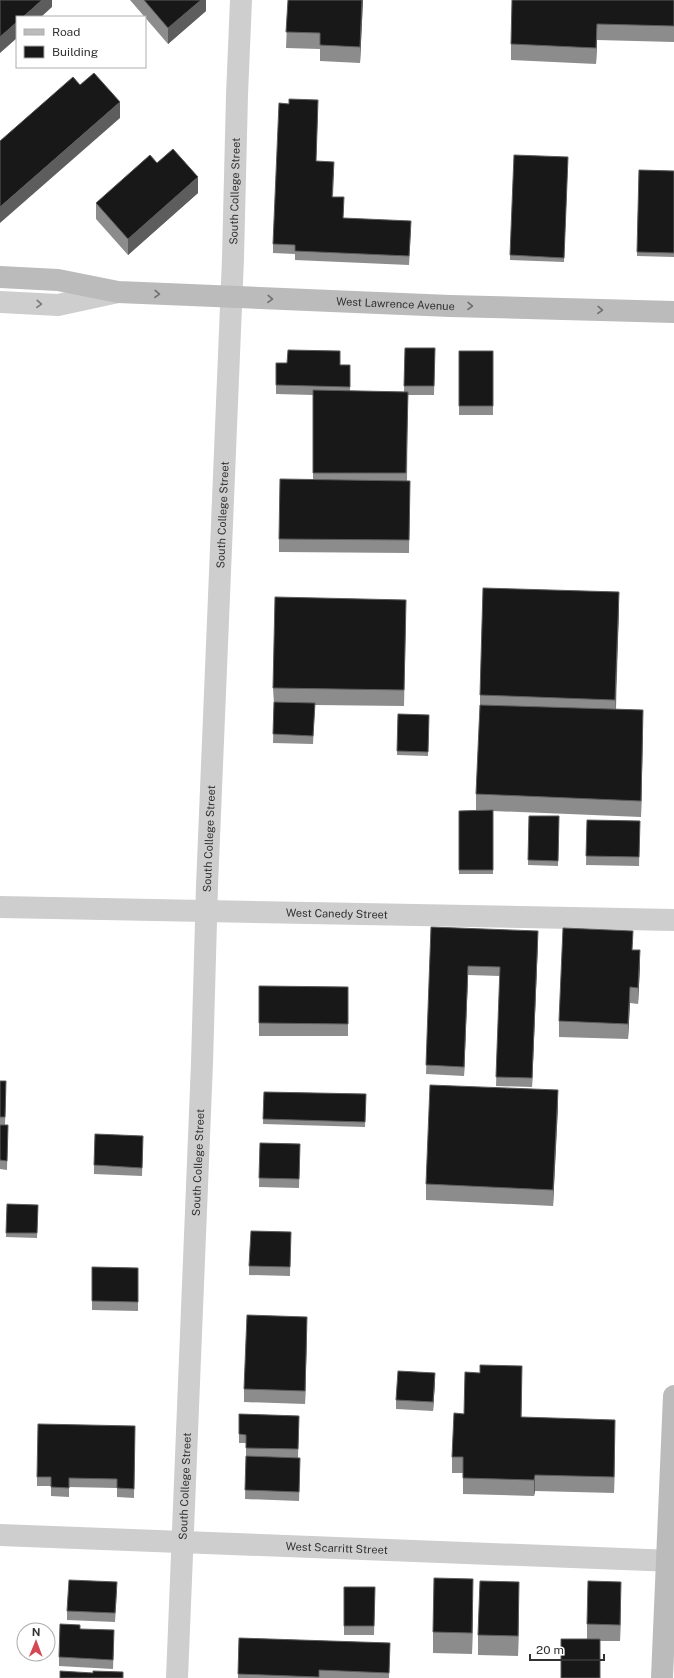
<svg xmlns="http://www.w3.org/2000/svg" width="674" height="1678" font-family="'Public Sans',sans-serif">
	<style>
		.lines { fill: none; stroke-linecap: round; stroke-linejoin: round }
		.street { stroke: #cecece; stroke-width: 22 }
		.secondary { stroke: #bbb; stroke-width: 22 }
		.wall { fill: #8c8c8c }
		.shaded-wall { fill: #5d5d5d }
		.building { fill: #181818; stroke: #5d5d5d }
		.oneway { stroke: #6f6f6f }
		.oneway2 { stroke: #787878 }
		.labels { text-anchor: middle; stroke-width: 4; stroke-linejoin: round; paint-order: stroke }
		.street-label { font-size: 11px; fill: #313131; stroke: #fff }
	</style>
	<rect width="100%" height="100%" fill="#fff"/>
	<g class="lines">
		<g class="street">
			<path d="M0 302 58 305 118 292"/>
			<path id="s1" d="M0 907 674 920"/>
			<path id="s2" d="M0 1535 674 1561"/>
			<path id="s3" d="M177 1678 202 1063 207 886 233 258 237 95 241 0"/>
		</g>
		<g class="secondary">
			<path id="s4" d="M0 277 58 280 118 292 450 306 674 312"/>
			<path d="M662 1678 674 1396"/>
		</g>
	</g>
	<path class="wall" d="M130 0H206V11L168 44Z
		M288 0H363L360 63 320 61V49L286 48Z
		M674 0V42L597 40 596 64 511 60V44Z
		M318 109 316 161 334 171 333 197 344 206 343 218 411 230 409 265 295 260V254L273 253V244Z
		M568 157 564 262 510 260V255Z
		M157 163 198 193 128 255 96 219V203Z
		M639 170 674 171V257L637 256Z
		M405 348H435L434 395H408L407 481H410L409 553 279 552V539L313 480V395L276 394V363L350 365V391L404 392Z
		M459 351H493V415H459Z
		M619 608 616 709 643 726 641 817 493 811V874H459V811L484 810H476V794L480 711V695Z
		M406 616 404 706 315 705 313 744 273 743 274 704 273 688Z
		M398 714 429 715 428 756 397 755Z
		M529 816H559L558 866 528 865Z
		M587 820 640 821 639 866 586 865Z
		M431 927 538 940 532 1087 496 1086 500 976 468 975 464 1076 426 1074Z
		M633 950 640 966 638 1004 630 1003 628 1039 559 1037V1021Z
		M259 986 348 987V1036H259Z
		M0 1081 6 1090 5 1125H8L7 1170 0 1169Z
		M264 1092 366 1094 365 1127 263 1124Z
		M558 1106 553 1206 426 1200V1184Z
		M260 1143 300 1144 299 1188 259 1187Z
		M143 1145 142 1176 94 1174V1165Z
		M7 1204 38 1205 37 1238 6 1237Z
		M291 1232 290 1276 249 1275V1266Z
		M92 1267 138 1268V1311L92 1310Z
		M307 1330 305 1404 244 1402V1389Z
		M435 1382 433 1411 396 1409V1400Z
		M522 1382 521 1417 615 1436 614 1493 535 1491 534 1496 463 1494V1473H452V1457L464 1414Z
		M239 1414 299 1416 298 1458 300 1467 299 1501 245 1499 246 1457V1443H239Z
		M135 1426 134 1498 117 1497V1488L69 1487V1497L51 1496V1486H37V1477Z
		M344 1587H375L374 1635H344Z
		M117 1591 115 1622 67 1620V1611Z
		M621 1597 620 1641H600L587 1639V1624Z
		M473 1600 472 1654 433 1653V1632Z
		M519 1603 518 1656 478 1655V1635Z
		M80 1629 114 1639 113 1669 59 1666V1657Z
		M239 1638 390 1643 389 1678H238Z"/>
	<path class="shaded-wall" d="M42 0H52V7L41 17H23Z
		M201 0H206V11L168 44V28Z
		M362 0H363L360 63V47Z
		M17 22V38L0 53V37Z
		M597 24V40L596 64V48Z
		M120 102V118L0 223V207Z
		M198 177V193L128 255V239Z
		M619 592V608L615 716V700Z
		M643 710V726L641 817V801Z
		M538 931V940L532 1087V1078Z
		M640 950V966L638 1004V988Z
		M468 966V975L464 1076V1067Z
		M630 987V1003L628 1039V1024Z
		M558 1090V1106L553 1206V1190Z
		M307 1317V1330L305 1404V1391Z
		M522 1366V1382L521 1433V1417Z
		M435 1373V1382L433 1411V1402Z
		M615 1420V1436L614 1493V1477Z
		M535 1475V1491L534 1496V1480Z
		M473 1579V1600L472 1654V1633Z
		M519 1582V1603L518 1656V1636Z
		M621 1582V1597L620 1641V1625Z"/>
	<path class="building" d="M0 0H42L23 17H17V22L0 37Z
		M144 0H201L168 28Z
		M288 0H362L360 47 320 45V33L286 32Z
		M512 0H674V26L597 24 596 48 511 44Z
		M94 73 120 102 0 207V141L73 77 80 85Z
		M289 99 318 100 316 161 334 162 332 197H344L343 218 411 221 409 256 295 251V245L273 244 279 103 289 104Z
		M173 149 198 177 128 239 96 203 150 155 157 163Z
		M514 155 568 157 564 258 510 255Z
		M639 170 674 171V253L637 252Z
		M405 348H435L434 386H404Z
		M288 350 340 351V365H350V387L276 385V363H287Z
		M459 351H493V406H459Z
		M313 390 408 392 406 473H313Z
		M280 479 410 481 409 540 279 539Z
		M483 588 619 592 615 700 480 695Z
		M275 597 406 600 404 690 273 688Z
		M274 702 315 703 313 736 273 734Z
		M480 705 643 710 641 801 476 794Z
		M398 714 429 715 428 752 397 751Z
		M493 810V870H459V811Z
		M529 816H559L558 861 528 860Z
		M587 820 640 821 639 857 586 856Z
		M431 927 538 931 532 1078 496 1077 500 967 468 966 464 1067 426 1065Z
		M563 928 633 931 632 950H640L638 988 630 987 628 1024 559 1021Z
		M259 986 348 987V1024L259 1023Z
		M0 1081H6L5 1117H0Z
		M430 1085 558 1090 553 1190 426 1184Z
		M264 1092 366 1094 365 1122 263 1119Z
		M0 1125H8L7 1161 0 1160Z
		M95 1134 143 1136 142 1168 94 1165Z
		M260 1143 300 1144 299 1179 259 1178Z
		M7 1204 38 1205 37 1233H6Z
		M251 1231 291 1232 290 1267 249 1266Z
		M92 1267 138 1268V1302L92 1301Z
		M247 1315 307 1317 305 1391 244 1389Z
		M480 1365 522 1366 521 1417 615 1420 614 1477 535 1475 534 1480 463 1478V1457H452L454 1413 464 1414 465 1372 480 1373Z
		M398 1371 435 1373 433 1402 396 1400Z
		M239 1414 299 1416 298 1449 246 1448V1435L239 1434Z
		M38 1424 135 1426 134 1489 117 1488V1479L69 1478V1488L51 1487V1477H37Z
		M246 1456 300 1458 299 1492 245 1490Z
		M434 1578 473 1579 472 1633 433 1632Z
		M69 1580 117 1582 115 1613 67 1611Z
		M480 1581 519 1582 518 1636 478 1635Z
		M588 1581 621 1582 620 1625 587 1624Z
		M344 1587H375L374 1626H344Z
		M60 1624 80 1625V1629L114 1630 113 1660 59 1657Z
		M239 1638 390 1643 389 1673 319 1670V1677L238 1674Z
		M561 1639H600V1678H561Z
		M60 1671 93 1673V1671L123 1672V1678H60Z"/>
	<defs><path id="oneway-chevron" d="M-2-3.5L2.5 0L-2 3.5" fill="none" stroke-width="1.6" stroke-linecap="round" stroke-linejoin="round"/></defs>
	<g class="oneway">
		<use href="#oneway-chevron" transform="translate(157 294) rotate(2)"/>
		<use href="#oneway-chevron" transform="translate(270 299) rotate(3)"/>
		<use href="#oneway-chevron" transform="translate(470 306) rotate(1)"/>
		<use href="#oneway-chevron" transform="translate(600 310) rotate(2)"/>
	</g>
	<use class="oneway2" href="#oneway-chevron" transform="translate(39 304) rotate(3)"/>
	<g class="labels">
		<g class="street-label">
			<text dy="4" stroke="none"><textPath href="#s3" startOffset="1488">South College Street</textPath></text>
			<text dy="4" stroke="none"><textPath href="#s4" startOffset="397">West Lawrence Avenue</textPath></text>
			<text dy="4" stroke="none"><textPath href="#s3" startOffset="1164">South College Street</textPath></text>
			<text dy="4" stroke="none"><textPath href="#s3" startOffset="840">South College Street</textPath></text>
			<text dy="4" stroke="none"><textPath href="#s1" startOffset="337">West Canedy Street</textPath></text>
			<text dy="4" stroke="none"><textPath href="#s3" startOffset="516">South College Street</textPath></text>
			<text dy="4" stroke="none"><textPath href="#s3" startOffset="192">South College Street</textPath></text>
			<text dy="4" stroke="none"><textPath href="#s2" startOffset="337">West Scarritt Street</textPath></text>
		</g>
	</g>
	<rect x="16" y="16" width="130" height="52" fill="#ffffff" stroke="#adadad"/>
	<rect x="24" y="29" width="20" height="6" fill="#bbbbbb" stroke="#adadad"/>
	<text x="52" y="36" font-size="12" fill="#313131">Road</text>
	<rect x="24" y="46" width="20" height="12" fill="#181818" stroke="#adadad"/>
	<text x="52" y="56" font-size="12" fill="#313131">Building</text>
	<g transform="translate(36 1642) rotate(1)"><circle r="19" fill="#ffffff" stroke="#adadad"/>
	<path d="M0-3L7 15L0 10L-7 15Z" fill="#d44753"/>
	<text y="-6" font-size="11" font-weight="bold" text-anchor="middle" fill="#313131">N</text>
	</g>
	<path d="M530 1654v6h74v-6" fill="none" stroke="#313131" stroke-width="2"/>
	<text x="536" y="1654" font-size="12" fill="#313131" stroke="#ffffff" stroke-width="3" paint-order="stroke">20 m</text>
</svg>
